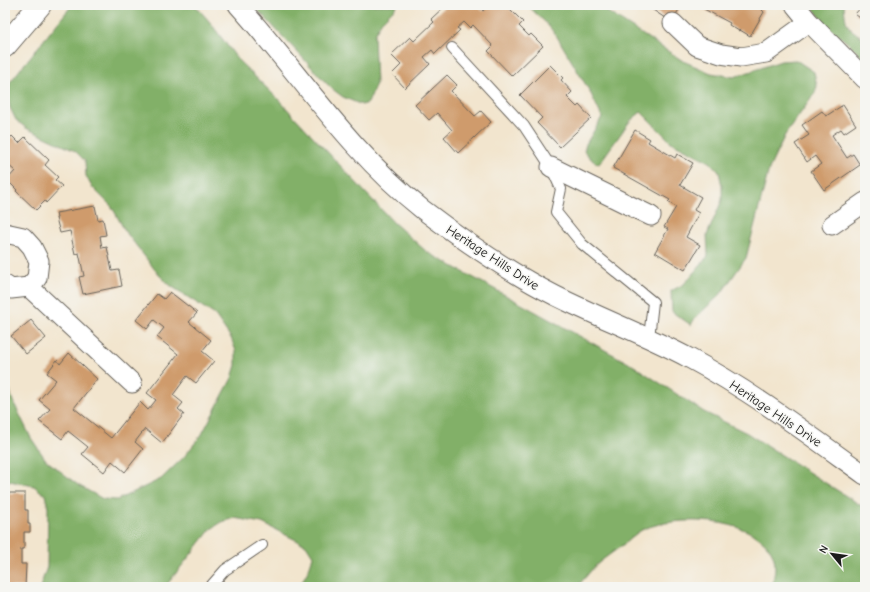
<svg xmlns="http://www.w3.org/2000/svg" width="870" height="592" font-family="'Comic Neue',sans-serif">
	<style>
		.forest { fill: #82b068; stroke: #4f6642 }
		.building { fill: #cf9b6c }
		.lines { fill: none; stroke-linecap: round; stroke-linejoin: round }
		.service-casing { stroke: #67625a; stroke-width: 12 }
		.minor-casing { stroke: #67625a; stroke-width: 21 }
		.tertiary-casing { stroke: #67625a; stroke-width: 24 }
		.service { stroke: #fff; stroke-width: 10 }
		.minor { stroke: #fff; stroke-width: 19 }
		.tertiary { stroke: #fff; stroke-width: 22 }
		.labels { text-anchor: middle; stroke-width: 3; stroke-linejoin: round; paint-order: stroke }
		.street-label { font-size: 13px; fill: #1c1c1c; stroke: #f6f6f2 }
	</style>
	<rect width="100%" height="100%" fill="#f6f6f2"/>
	<filter id="ink" filterUnits="userSpaceOnUse"><feTurbulence type="fractalNoise" baseFrequency=".025" numOctaves="2"/><feDisplacementMap in="SourceGraphic" scale="8" xChannelSelector="R" yChannelSelector="G"/><feConvolveMatrix kernelMatrix="1 2 1 2 8 2 1 2 1" color-interpolation-filters="sRGB"/></filter>
	<filter id="wash" filterUnits="userSpaceOnUse"><feTurbulence type="fractalNoise" baseFrequency=".012" numOctaves="4" result="noise"/><feDisplacementMap in="SourceGraphic" scale="16" xChannelSelector="R" yChannelSelector="G"/><feGaussianBlur stdDeviation="0.9" result="paint"/><feColorMatrix in="noise" values="0 0 0 0 0 0 0 0 0 0 0 0 0 0 0 0 0 1.4 0 .05"/><feComposite in="paint" operator="in"/></filter>
	<g filter="url(#wash)">
		<rect width="100%" height="100%" fill="#f2e5ce"/>
		<path class="forest" d="M72 5H195L209 21 239 61 277 98 394 223 427 252 634 366 704 412 747 433 865 508V587H772C774 575 778 563 771 551 752 517 676 515 644 529 637 532 630 539 624 544 615 551 604 558 595 566 589 573 583 580 577 587H299L309 569 313 556 306 545 262 523 234 518 222 522 211 529 165 587H40L47 567 48 508 45 495 34 486 5 480V371L12 399 31 438 46 460 78 485 103 499 117 500 161 479 184 457 202 434 232 378 236 365V351L231 338 215 315 171 286 159 275 125 231 112 207 93 188 86 176 85 161 75 151 26 128 16 120 10 108 8 95 10 82Z
			M253 5H398L381 22 374 35 376 84 368 103 362 105 343 97 331 88Z
			M527 5H597L683 61 711 73 734 77 781 61 796 60 814 72 817 86 815 93 785 135 769 169 746 258 720 295 695 318 691 325 672 312 671 291 684 284 708 256 707 235 722 200V186L719 172 710 162 671 142 641 112 630 121 599 164 593 161 584 151 586 144 602 117 590 92 556 35 546 23Z
			M811 5H844C846 27 846 27 865 39V60L850 45 825 24Z"/>
		<g id="blocks">
			<path class="building" d="M446 5H477L483 11 489 5H512L513 6 510 9 523 22 519 26 529 36 531 34 543 46 512 76 488 51 493 46 473 25 470 28 464 22 457 28 460 30 435 54 432 50 424 57 430 64 405 88 392 74 401 65 391 55 410 37 414 41 434 22 431 19Z
				M652 5H682L671 22 650 8Z
				M700 5H752L754 6 757 5 763 8 762 10 764 12 750 36 740 30 739 31 729 25 730 23 704 9 705 8Z
				M863 5H865V22L855 14Z
				M550 65 563 78 561 80 572 92 567 97 577 107 579 105 591 118 560 147 537 123 542 118 520 95Z
				M447 75 457 85 451 91 475 116 481 111 491 122 458 153 444 137 452 130 437 113 429 120 415 105Z
				M843 105 856 125 844 133 841 129 832 135 847 158 853 154 860 165 824 190 811 171 821 164 815 156 807 162 795 144 809 135 802 125 822 111 826 116Z
				M635 130 650 139 648 142 675 158 677 154 693 163 680 185 701 197 694 210 699 213 686 237 700 245 685 270 655 252 668 229 664 227 676 207 668 202 670 200 613 168Z
				M12 136 19 143 25 137 49 160 45 165 58 177 55 180 62 186 46 203 45 201 36 210 16 191 17 190 7 180 15 171 6 163H5V143Z
				M95 206 98 220 103 219 106 235 100 236 102 248 107 247 112 271 119 270 122 286 83 294 79 277 84 276 79 253 75 254 70 231 60 233 56 218H57L56 213Z
				M170 292 197 313 189 322 211 340 202 351 214 361 196 383 187 376 173 395 183 403 178 409 184 414 162 443 145 429 135 442 143 449 125 472 112 461 104 472 82 454 88 447 68 431 62 439 39 421 50 409 39 400 56 380 47 373 57 360 60 364 69 353 97 379 74 408 111 438 140 402 148 410 156 400 147 393 178 354 157 337 164 328 154 320 147 329 136 320 157 294 164 299Z
				M31 320 46 338 26 354 11 336Z
				M5 493H25V510H28V524H30V532H24V549H21V564H26L25 587H5Z"/>
		</g>
	</g>
	<g filter="url(#ink)">
		<use href="#blocks" fill-opacity="0" stroke="#67625a" stroke-width="1"/>
		<g class="lines">
			<defs>
				<path id="service" d="M452 48 524 126 551 167 561 189 556 212 582 244 653 302 649 338
					M210 587 225 570 262 545"/>
				<path id="minor" d="M238 5C299 73 350 152 422 209 464 241 508 272 556 296 600 318 646 335 689 358 751 391 808 434 865 475
					M795 5 809 22 865 79
					M673 23 697 46 721 54 741 57 766 53 809 22
					M551 167 651 216
					M832 225 865 202
					M5 233 23 237 32 247 39 261 37 278 29 287 11 289 5 285
					M29 287 132 383"/>
				<path id="tertiary" d="M5 46 40 5"/>
			</defs>
			<use href="#service" class="service-casing"/>
			<use href="#minor" class="minor-casing"/>
			<use href="#tertiary" class="tertiary-casing"/>
			<use href="#service" class="service"/>
			<use href="#minor" class="minor"/>
			<use href="#tertiary" class="tertiary"/>
		</g>
	</g>
	<g class="labels">
		<g class="street-label">
			<text transform="translate(493 257) rotate(33)" y="5">Heritage Hills Drive</text>
			<text transform="translate(776 413) rotate(34)" y="5">Heritage Hills Drive</text>
		</g>
	</g>
	<rect width="870" height="592" fill="none" stroke="#f6f6f2" stroke-width="20"/>
	<g transform="translate(832 554) rotate(299)" stroke="#f6f6f2" stroke-width="3" paint-order="stroke">
	<path d="M0-3L7 15L0 10L-7 15Z" fill="#1c1c1c"/>
	<text y="-6" font-size="11" font-weight="bold" text-anchor="middle" fill="#1c1c1c">N</text>
	</g>
</svg>
